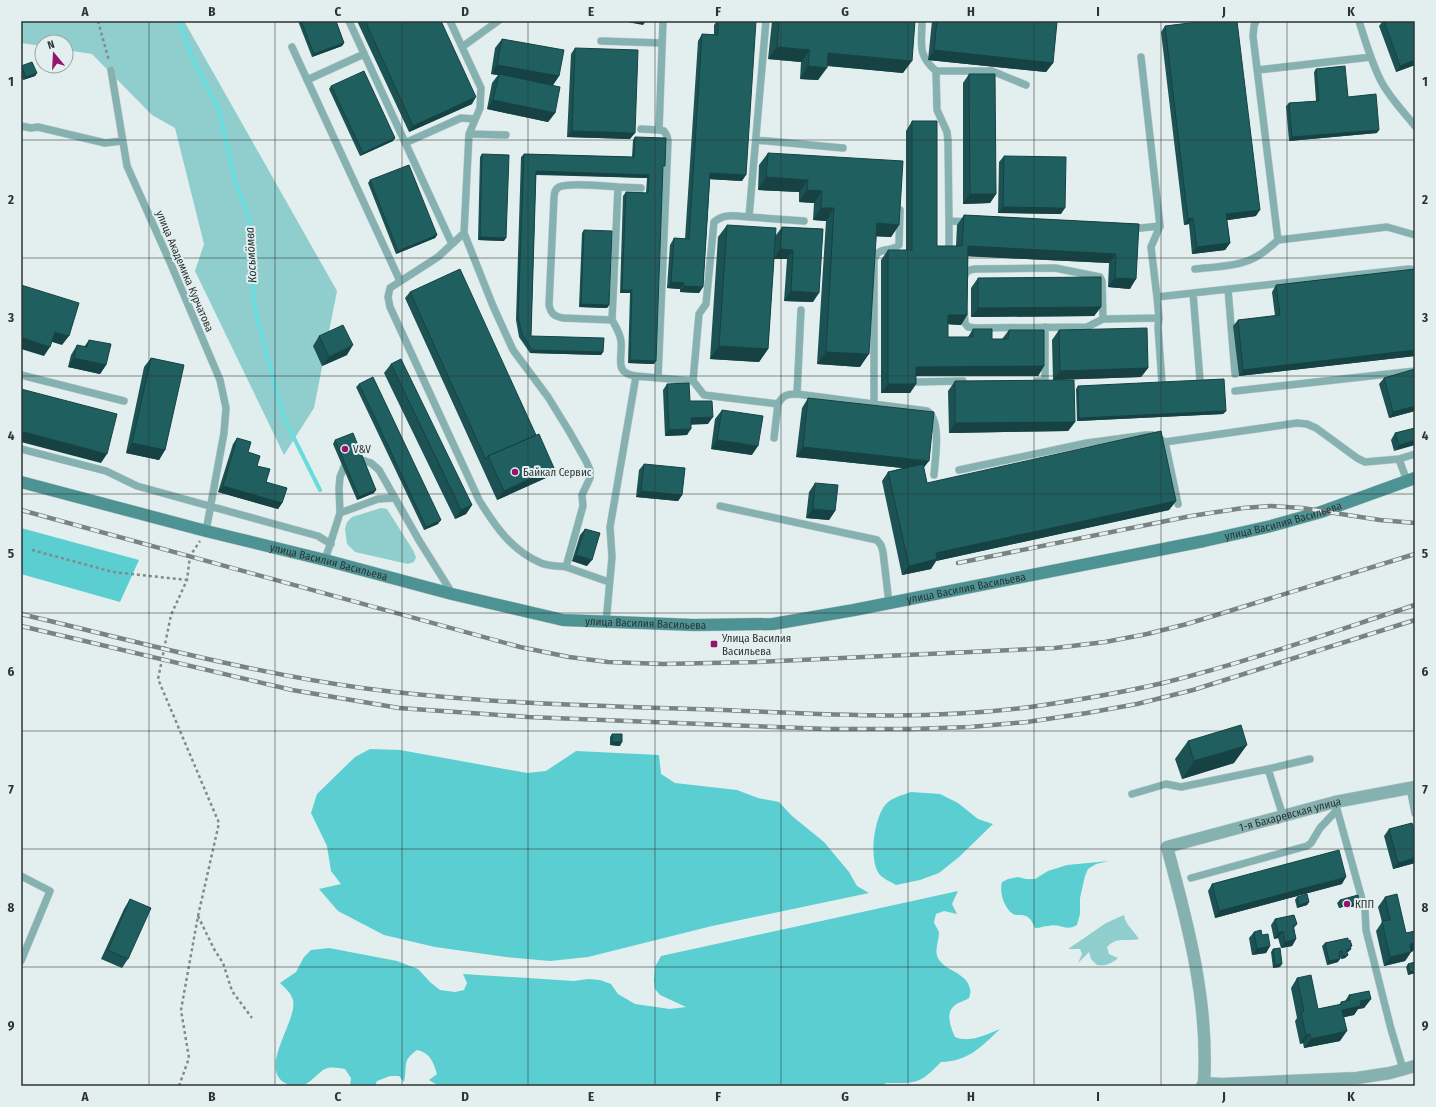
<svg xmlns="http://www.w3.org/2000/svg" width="1436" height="1107" font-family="'Fira Sans Condensed',sans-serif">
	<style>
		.green { fill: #90cece }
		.forest { fill: #5aced0 }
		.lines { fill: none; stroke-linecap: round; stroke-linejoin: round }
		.stream { stroke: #69dcde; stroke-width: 4 }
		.lane-casing { stroke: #bec9c9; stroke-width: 8 }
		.street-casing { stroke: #bec9c9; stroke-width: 13 }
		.secondary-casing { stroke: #bec9c9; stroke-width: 13 }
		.path { stroke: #828a8a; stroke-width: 2.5; stroke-dasharray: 3 3; stroke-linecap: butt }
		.lane { stroke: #85b1b1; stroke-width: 7 }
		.street { stroke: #85b1b1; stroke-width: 12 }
		.secondary { stroke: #4d9394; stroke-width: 12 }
		.rail-casing { stroke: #7a8282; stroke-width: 4.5 }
		.rail { stroke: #e2efee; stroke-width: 3; stroke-dasharray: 9; stroke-linecap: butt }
		.wall { fill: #1c5253 }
		.shaded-wall { fill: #164243 }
		.building { fill: #205f60; stroke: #164243 }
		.grid { fill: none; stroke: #2e3333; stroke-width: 1; stroke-opacity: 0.55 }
		.poi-dot { fill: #96136b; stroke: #e2efee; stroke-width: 1.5 }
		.labels { text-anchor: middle; stroke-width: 4; stroke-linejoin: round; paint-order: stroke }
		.street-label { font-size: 11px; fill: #2e3333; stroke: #e2efee }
		.poi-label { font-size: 11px; fill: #2e3333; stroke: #e2efee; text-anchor: start }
		.water-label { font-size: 12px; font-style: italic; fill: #1d3232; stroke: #e2efee }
		.neatline { fill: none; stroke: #2e3333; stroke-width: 1.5 }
		.grid-label { font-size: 13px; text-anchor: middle; font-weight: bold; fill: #2e3333 }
	</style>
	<rect width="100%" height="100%" fill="#e2efee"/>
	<path class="green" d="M21 21H184L337 291 314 408 284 455 195 271 204 244 175 128 152 115 92 54 66 50V42H42V46L21 43Z
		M381 508 387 509 413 550 416 557 414 562 408 564 355 552 347 544 345 529 347 522 352 517Z
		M1124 915C1125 924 1134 931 1139 939 1126 942 1117 936 1107 947L1109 954 1118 958C1111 964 1106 966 1097 965L1091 959 1089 952 1078 963 1082 954 1080 949H1068L1106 923Z"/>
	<path class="forest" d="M21 528 139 560 120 602 21 574Z
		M370 749 400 750 527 773 546 771 576 751 659 755 661 774 675 783 737 790 758 798 779 802 792 816 824 842 849 872 857 886 869 893 712 926 588 957 550 961 506 957 435 947 384 935 338 911 319 889 341 884 331 871 327 846 311 813 317 794 355 757Z
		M911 792 940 794 958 803 978 819 993 824 959 857 939 873 920 880 896 885C891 882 884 879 880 875 868 861 874 817 886 804 893 797 903 795 911 792Z
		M1109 861 1096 864 1088 869 1085 876 1080 898V914L1077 925C1065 932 1061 923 1048 926 1044 926 1040 928 1035 928 1033 924 1031 918 1026 916 1022 914 1017 916 1013 914 1004 908 999 892 1002 882L1008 879 1018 877 1026 879H1035L1048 871 1067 865Z
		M958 891 952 904 957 914 944 911 936 914 934 922C935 926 939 930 939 933 939 941 934 950 938 958 944 971 967 972 970 989 971 991 970 995 969 998 965 1001 958 1002 954 1006 945 1013 951 1028 955 1037 970 1043 985 1035 1000 1029 981 1047 969 1061 941 1062 919 1085 916 1083 886 1083L882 1086H439L429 1080 437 1074C433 1061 430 1053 417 1050 401 1061 408 1066 404 1082L399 1076H390L377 1081 375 1086H350L351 1078 345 1069C339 1068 331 1066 325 1069 313 1076 305 1093 287 1084 256 1070 298 1021 293 1000 291 993 285 988 280 983L296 972 304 957 311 950 329 948 397 961 418 969 430 982 440 990 455 992 464 990 467 983 463 974 574 981 588 979 600 980 611 984 618 994 635 1004 670 1009 686 1007 660 995 655 989 654 980 655 967 661 956Z"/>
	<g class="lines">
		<path class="stream" d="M179 21 192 58 219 110 235 181 249 218 254 305 283 416 320 490"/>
		<defs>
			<path id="lane" d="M349 21 452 244
				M450 21 462 47
				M498 21 462 47 481 88 480 108 469 134 464 233 493 306 513 350 548 397 569 431 586 461 590 470V478L582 495 583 506 566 567 609 582
				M922 21C922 44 917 55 936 71L937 110 947 132 948 141 949 221 969 222
				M1256 21 1254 26 1253 36 1278 240 1387 227 1415 235
				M1359 21C1365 40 1371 61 1380 79 1388 96 1403 111 1415 126
				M601 41 662 43
				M292 47 400 281
				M1141 57 1160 226 1151 247 1157 297 1409 269 1415 270
				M111 70 127 166 170 262 220 380 226 408 224 433 206 531
				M1258 70 1371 57
				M936 71H992L1026 85
				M307 80 364 54
				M21 126 31 128 38 127 105 143 122 141
				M641 129 659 130
				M469 134 506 135
				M756 140 843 148
				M405 143 461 118 475 119
				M749 217 804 221
				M949 221V249
				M1131 229 1160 226
				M464 233 438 257 390 288 388 297 390 307 479 500C495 526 512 551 541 563 548 566 558 566 566 567
				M1195 269C1212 267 1231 267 1247 261 1259 257 1269 248 1278 240
				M964 279C965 271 969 270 975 269L1055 268 1100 277 1102 281 1103 319 1159 318 1157 297
				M1228 289 1235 374
				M1193 293 1200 380
				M964 311 965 323 968 327 975 328 1087 327 1103 319
				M1159 318 1158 327 1162 383
				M612 320 563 318C554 316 551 314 549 305L554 198C554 193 555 189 559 187 569 182 605 186 618 187
				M21 375 124 401
				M636 376C613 373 623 358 621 341 620 333 616 327 612 320L618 187 641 188
				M658 378 668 141 667 136 664 131 659 130 663 21
				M693 381 699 314 706 304 714 222C724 213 736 216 749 217L766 21
				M1037 381H1045V327
				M916 382 963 381
				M1235 391 1415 371
				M797 394 801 310
				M874 404V260C877 246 890 253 899 245L900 210
				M774 438 778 404
				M1165 442 1178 504
				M21 449 106 471 137 486 318 536 331 544
				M1399 459 1415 454
				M362 460 371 463 379 470 420 542 452 593
				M959 470 1087 443 1146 435H1153L1165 442 1297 423 1307 424 1316 428 1357 458 1365 462 1399 459 1407 481
				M720 506 877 540 881 545 883 552 889 603
				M340 513 378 499 395 498
				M325 560 340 513 339 488 340 477 344 467
				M606 623 612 557 610 527 636 376 693 381 704 395 778 404C783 395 787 394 797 394L927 411C942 419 935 460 934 475
				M1268 769 1310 759
				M1410 788 1415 813
				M1132 794 1166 784 1181 787 1268 769 1283 816
				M1335 802 1365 910 1366 930 1391 1029 1403 1069
				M21 876 50 891 21 961
				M1191 878 1307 846 1311 843 1320 828 1337 810"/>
			<g id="street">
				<path d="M1204 1083 1222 1084 1357 1078 1390 1073 1415 1066"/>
				<path id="s1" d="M1202 1086 1204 1083C1209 1003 1188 924 1167 847L1335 802 1415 787"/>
			</g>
			<g id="secondary">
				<path id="s2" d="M21 482 206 531 325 560 452 594 563 620 694 625 773 624 854 610 1204 541 1271 526 1321 512 1415 478"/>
			</g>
		</defs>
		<use href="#lane" class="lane-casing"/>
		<use href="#street" class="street-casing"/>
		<use href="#secondary" class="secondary-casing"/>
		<path class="path" d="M98 21 109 61
			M32 550 113 572 187 580
			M198 916 214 949 223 963 232 991 252 1018
			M179 1086 189 1058 181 1010 198 916 219 823 158 679 171 615 187 580 190 556 200 541"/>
		<use href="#lane" class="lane"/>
		<use href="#street" class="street"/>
		<use href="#secondary" class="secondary"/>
		<defs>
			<path id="rail" d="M21 510 520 647 569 657 608 662 663 664 756 662 1055 648 1105 642 1147 634 1187 624 1415 554
				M958 563 1191 516 1243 508 1271 506 1302 508 1380 520 1415 523
				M21 614C134 641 247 672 362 688 482 704 604 706 724 710 831 715 938 721 1044 705 1084 699 1124 692 1163 683 1248 662 1332 632 1415 605
				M21 626 292 690 399 708 528 717 827 729H912L970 727 1027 722 1087 713 1137 704 1193 690 1415 620"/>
		</defs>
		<use href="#rail" class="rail-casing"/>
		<use href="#rail" class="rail"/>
	</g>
	<path class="wall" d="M298 21H336L344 43 342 46 312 57Z
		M357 21H441L472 104 409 132Z
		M717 21H718L742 181 710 179 703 287 699 293 680 292V289L667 288 670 245 674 238 685 239 698 41 702 34 714 35V25Z
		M772 21H915L903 73 827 66 818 80 800 79 801 62 768 59Z
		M932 21H1048L1053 63 1046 72 928 60Z
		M1383 21H1415V65L1396 72 1379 26Z
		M1165 26 1256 216 1227 220 1230 243 1225 250 1192 254 1189 224 1184 225 1161 32Z
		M502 39 559 76 553 85 555 113 548 122 487 109 492 83 498 75 491 74 495 48Z
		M575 48 630 139 567 137 571 54Z
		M21 66 37 73 35 76 23 80 21 75Z
		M1316 69 1348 97 1377 133 1289 141 1286 106 1289 103 1316 101 1314 72Z
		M969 74 996 194 990 203 963 204V83Z
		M331 86 395 138 393 141 360 156 329 89Z
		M912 121 937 246H956L957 225 964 215 1139 224 1130 289 1108 287 1109 263 968 256 967 315 961 325 948 324V337H968L973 329 992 339H1002L1009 330 1044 366 1038 376H916V384L910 393H881V260L888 250H906V131Z
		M635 137 663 169 654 364 628 363 630 293H620L623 196 626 192 646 193 647 178 536 175 531 336 603 352 601 355 530 353 519 337 516 320 521 157 524 154 632 157 633 140Z
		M768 153 899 225 891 237 876 236 860 367 817 364 826 221 813 220 814 203 799 202V192L758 190 759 165Z
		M482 154 504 241 478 240 480 157Z
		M1004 156 1061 214 998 213 999 162Z
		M370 180 437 235 435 238 396 254 368 183Z
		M727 225 776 235 782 227 823 229 813 302 784 301 787 259H774L768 349 759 362 710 359 718 237Z
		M584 230 609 305 607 308 579 307 582 233Z
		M1415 269V356L1239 376 1233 326 1238 320 1275 316 1272 292 1276 285Z
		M978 278 1101 307 1094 316 971 317V288Z
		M410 292 548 477 497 500 405 298Z
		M1059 330 1148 368 1141 377 1053 380 1052 340Z
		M319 336 347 355 322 366 313 346Z
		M89 340 106 365 100 374 68 367 71 355 77 345 84 347Z
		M151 358 165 450 159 460 126 453 144 367Z
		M391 364 472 505 466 514 455 519 384 373Z
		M1415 369V411L1389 418 1379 384 1384 378Z
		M955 381 1075 422 1068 431 949 433 948 391Z
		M359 384 438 524 424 530 356 387Z
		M667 384 690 401 708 424H691L687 435 665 436 663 390Z
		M1078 386 1226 411 1223 414 1077 421 1076 389Z
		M808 398 924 468 927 483 1176 501 1169 510 936 561 931 569 902 575 882 481 888 472 903 468 796 457 802 408Z
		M722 410 752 455 711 449 715 419Z
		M1415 428 1394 451 1391 440 1395 433Z
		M237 438 248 452 257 466 266 482 282 503 278 509 218 492 233 444Z
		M335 440 374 493 357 500 333 444Z
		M644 464 682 495 678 501 636 497 639 470Z
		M815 483 835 511 829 520 806 518 809 492Z
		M585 529 587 566 572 561 580 535Z
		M612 734 620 746 610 745V737Z
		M1188 741 1234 763 1182 779 1175 759Z
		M1389 829 1415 832V863L1393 869 1384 836Z
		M1212 884H1342L1215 918 1208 891Z
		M1358 895 1357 906 1350 907 1349 905 1339 908 1337 903 1340 900Z
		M1297 897 1309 902 1307 905 1297 908 1295 900Z
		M1385 897 1406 933 1413 951 1411 952 1405 961 1384 966 1376 931 1382 922 1378 907Z
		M130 899 128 959 122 968 101 959 124 909Z
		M1275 919 1297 924 1294 928 1296 939 1292 946 1281 948 1278 938 1274 939 1271 925Z
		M1254 932 1270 946 1266 953 1252 955 1249 938Z
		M1348 941 1352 946 1350 948 1351 949 1348 952H1347L1348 955 1345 958 1341 959 1339 955 1338 962 1327 965 1322 946 1325 943Z
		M1273 949 1280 967 1273 968 1271 952Z
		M1415 962V973L1408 975 1406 967 1408 964Z
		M1297 978 1318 1009 1339 1005 1341 1002 1345 1001 1349 995 1371 999 1364 1008 1358 1009 1354 1015 1344 1017 1340 1041 1304 1048 1303 1043 1300 1044 1295 1021 1297 1018 1291 988Z"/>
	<path class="shaded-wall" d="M622 21H646L643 25Z
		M344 43 342 46 312 57 314 54Z
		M777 47 810 50 801 62 768 59Z
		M934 50 1053 63 1046 72 928 60Z
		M828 53 912 61 903 73 820 65Z
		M1415 60V65L1396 72 1400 66Z
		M497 65 559 76 553 85 499 74 498 75 491 74Z
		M808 66 827 68 818 80 800 79Z
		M37 73 35 76 23 80 26 77Z
		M476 97 472 104 409 132 413 126Z
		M493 100 555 113 548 122 487 109Z
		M1379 130 1377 133 1289 141 1292 137Z
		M572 131 635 133 630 139 567 137Z
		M395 138 393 141 360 156 363 153Z
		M536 171 649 175 647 178 534 174Z
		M710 173 746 175 742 181 706 179Z
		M766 177 808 180 799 192 758 190Z
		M807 190 822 191 814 203 799 202Z
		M970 194H996L990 203 963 204Z
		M1003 207 1065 208 1061 214 998 213Z
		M821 208H834L826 221 813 220Z
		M1260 210 1256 216 1222 221 1226 214Z
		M1193 218 1189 224 1184 225 1188 219Z
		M877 223 899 225 891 237 868 236Z
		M437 235 435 238 396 254 398 251Z
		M480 237 506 238 504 241 478 240Z
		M1230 243 1225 250 1192 254 1197 247Z
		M968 246 1116 254 1109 263 961 256Z
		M780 249 793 250 787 259H774Z
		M1115 278 1136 279 1130 289 1108 287Z
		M671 282 684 283 680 289 667 288Z
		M684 286 703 287 699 293 680 292Z
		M622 290H632L630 293H620Z
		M791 291 819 293 813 302 784 301Z
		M581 304 609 305 607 308 579 307Z
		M1101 307 1094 316 971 317 978 308Z
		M948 315H967L961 325 942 324Z
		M55 332 69 336 62 345 49 341Z
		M21 337 50 347 44 356 21 349Z
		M353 345 347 355 322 366 329 357Z
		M719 346 768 349 759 362 710 359Z
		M532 350 603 352 601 355 530 353Z
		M1415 350V356L1239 376 1243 370Z
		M826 352 869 354 860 367 817 364Z
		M74 358 106 365 100 374 68 367Z
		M630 360 656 361 654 364 628 363Z
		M1044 366 1038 376H910L916 367Z
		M1148 368 1141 377 1053 380 1060 371Z
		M888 384H916L910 393H881Z
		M1415 406V411L1389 418 1393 412Z
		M1226 411 1223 414 1077 421 1079 418Z
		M713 417 708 424 686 425 691 418Z
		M1075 422 1068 431 949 433 955 423Z
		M691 429 687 435 665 436 669 430Z
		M21 431 107 454 101 463 21 442Z
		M717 440 758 446 752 455 711 449Z
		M1415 440V445L1394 451 1399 445Z
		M132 443 165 450 159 460 126 453Z
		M803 447 929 461 922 470 796 457Z
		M554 468 548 477 497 500 504 491Z
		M223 486 282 503 278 509 218 492Z
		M376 490 374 493 357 500 359 497Z
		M641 491 682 495 678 501 636 497Z
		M1176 501 1169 510 936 561 931 569 902 575 909 566 936 553Z
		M472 505 466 514 455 519 461 510Z
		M813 509 835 511 829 520 806 518Z
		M441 520 438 524 424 530 426 527Z
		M576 555 592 560 587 566 572 561Z
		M612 742H622L620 746 610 745Z
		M1247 745 1234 763 1182 779 1194 761Z
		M1415 858V863L1393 869 1398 863Z
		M1346 877 1342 884 1215 918 1219 911Z
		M1309 902 1307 905 1297 908 1299 905Z
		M1352 902 1349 905 1339 908 1341 905Z
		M1359 902 1357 906 1350 907 1352 904Z
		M1283 931 1278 938 1274 939 1278 933Z
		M1296 939 1292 946 1281 948 1285 942Z
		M1415 943V949L1413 951 1411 952 1405 961 1384 966 1390 957 1410 944Z
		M1270 946 1266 953 1252 955 1257 949Z
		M1351 949 1348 952 1344 953 1346 950Z
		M1348 955 1345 958 1341 959 1343 956Z
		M1340 959 1338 962 1327 965 1329 961Z
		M1282 964 1280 967 1273 968 1275 965Z
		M1415 971V973L1408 975 1410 972Z
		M1371 999 1364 1008 1358 1009 1354 1015 1336 1019 1342 1010 1360 1001Z
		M1347 1031 1340 1041 1304 1048 1311 1039Z
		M1310 1034 1303 1043 1300 1044 1306 1035Z"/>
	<path class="building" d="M301 21H336L344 43 314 54Z
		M365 21H441L476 97 413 126Z
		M718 21H756L746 175 710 173 703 287 684 286V283L671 282 674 238 689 239 702 34 718 35Z
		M779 21H915L912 61 828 53 827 68 808 66 810 50 777 47Z
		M937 21H1048L1057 22 1053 63 934 50Z
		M1206 21H1237L1260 210 1226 214 1230 243 1197 247 1193 218 1188 219 1165 26Z
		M1384 21H1415V60L1400 66Z
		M502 39 564 50 559 76 497 65Z
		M575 48 638 50 635 133 572 131Z
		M32 62 37 73 26 77 21 66Z
		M1345 66 1348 97 1376 94 1379 130 1292 137 1289 103 1319 101 1316 69Z
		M364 71 395 138 363 153 331 86Z
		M499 74 560 87 555 113 493 100Z
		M969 74H995L996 194H970Z
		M912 121H937V246H962L964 215 1139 224 1136 279 1115 278 1116 254 968 246 967 315H948V337H973V329H992V339H1008L1009 330H1044V366L916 367V384H888V250H912Z
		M635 137 666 138 665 166H663L656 361 630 360 632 290H622L626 192 648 193 649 175 536 171 531 336 604 338 603 352 532 350 522 334 518 317 524 154 634 157Z
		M768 153 903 161 899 225 877 223 869 354 826 352 834 208H821L822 191 807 190 808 180 766 177Z
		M482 154 509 155 506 238 480 237Z
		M1004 156 1066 157 1065 208 1003 207Z
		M409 165 437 235 398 251 370 180Z
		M727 225 776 228 768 349 719 346Z
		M782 227 823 229 819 293 791 291 793 250 780 249Z
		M584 230 612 231 609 305 581 304Z
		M460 269 536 435 488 456 486 460 410 292Z
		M1415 269V350L1243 370 1238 320 1280 315 1276 285Z
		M1101 277V307L978 308V278Z
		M21 285 79 303 69 336 55 332 50 347 21 337Z
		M343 325 353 345 329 357 319 336Z
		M1147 328 1148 368 1060 371 1059 330Z
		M89 340 111 344 106 365 74 358 77 345 87 347Z
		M151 358 184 365 165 450 132 443Z
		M401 359 472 505 461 510 391 364Z
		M1415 369V406L1393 412 1384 378Z
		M373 377 441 520 426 527 359 384Z
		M1224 379 1226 411 1079 418 1078 386Z
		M1074 380 1075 422 955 423V381Z
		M689 383 690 401H712L713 417 691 418V429L669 430 667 384Z
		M21 389 117 414 107 454 21 431Z
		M808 398 934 412 929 461 803 447Z
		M722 410 763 416 758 446 717 440Z
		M1415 428V440L1399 445 1395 433Z
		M1161 431 1176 501 936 553 937 559 909 566 888 472 923 464 927 483Z
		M353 433 376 490 359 497 335 440Z
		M539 434 554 468 504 491 488 456Z
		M237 438 251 442 248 452 260 456 257 466 270 469 266 482 287 488 282 503 223 486Z
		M644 464 685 468 682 495 641 491Z
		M815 483 838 485 835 511 813 509Z
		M585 529 600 533 592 560 576 555Z
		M1241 725 1247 745 1194 761 1188 741Z
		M612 734H622V742H612Z
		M1412 823 1415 832V858L1398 863 1389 829Z
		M1339 850 1346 877 1219 911 1212 884Z
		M1307 894 1309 902 1299 905 1297 897Z
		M1397 894 1406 933 1415 931V943L1410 944 1411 952 1390 957 1382 921 1390 920 1385 897Z
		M1358 895 1359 902 1352 904V902L1341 905 1340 900Z
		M130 899 151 908 128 959 108 950Z
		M1294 915 1297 924 1293 925 1296 939 1285 942 1283 931 1278 933 1275 919Z
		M1261 930 1262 935 1268 934 1270 946 1257 949 1254 932Z
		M1348 938V941L1350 940 1352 946H1350L1351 949 1346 950 1348 955 1343 956 1342 951 1339 952 1340 959 1329 961 1325 943Z
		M1280 948 1282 964 1275 965 1273 949Z
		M1415 962V971L1410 972 1408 964Z
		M1311 975 1318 1009 1342 1004 1341 1002 1350 1000 1349 995 1369 991 1371 999 1360 1001 1361 1006 1342 1010 1347 1031 1311 1039 1310 1034 1306 1035 1301 1012 1304 1011 1297 978Z"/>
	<path class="grid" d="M149 21V1086M275 21V1086M402 21V1086M528 21V1086M655 21V1086M781 21V1086M908 21V1086M1034 21V1086M1161 21V1086M1287 21V1086M21 140H1415M21 258H1415M21 376H1415M21 494H1415M21 613H1415M21 731H1415M21 849H1415M21 967H1415"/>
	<g class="poi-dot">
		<circle cx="345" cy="449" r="4"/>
		<circle cx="515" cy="472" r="4"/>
		<rect x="710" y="640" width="8" height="8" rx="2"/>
		<circle cx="1347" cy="904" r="4"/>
	</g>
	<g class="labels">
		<g class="street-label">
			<text transform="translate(185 271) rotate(67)" y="4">улица Академика Курчатова</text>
			<text dy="4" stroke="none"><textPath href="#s2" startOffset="1290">улица Василия Васильева</textPath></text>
			<text dy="4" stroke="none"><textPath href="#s2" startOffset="318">улица Василия Васильева</textPath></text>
			<text dy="4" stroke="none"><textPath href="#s2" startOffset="966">улица Василия Васильева</textPath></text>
			<text dy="4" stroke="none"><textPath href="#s2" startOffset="642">улица Василия Васильева</textPath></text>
			<text dy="4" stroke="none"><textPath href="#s1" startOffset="371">1-я Бахаревская улица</textPath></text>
		</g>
		<g class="poi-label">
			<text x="353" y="453">V&amp;V</text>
			<text x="523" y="476">Байкал Сервис</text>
			<text x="722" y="642">Улица Василия<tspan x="722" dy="13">Васильева</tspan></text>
			<text x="1355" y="908">КПП</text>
		</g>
		<g class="water-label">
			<text transform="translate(251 255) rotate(-93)" y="4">Косьмӧмва</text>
		</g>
	</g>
	<rect width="1436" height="1107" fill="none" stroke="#e2efee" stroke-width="44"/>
	<g transform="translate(54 54) rotate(342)"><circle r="19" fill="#e2efee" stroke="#9aa4a3"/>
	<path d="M0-3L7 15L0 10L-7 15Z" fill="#96136b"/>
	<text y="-6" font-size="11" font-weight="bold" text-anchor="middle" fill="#2e3333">N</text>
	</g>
	<rect x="22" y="22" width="1392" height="1063" class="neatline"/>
	<g class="grid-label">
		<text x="85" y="16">A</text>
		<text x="212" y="16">B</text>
		<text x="338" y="16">C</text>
		<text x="465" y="16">D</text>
		<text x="591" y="16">E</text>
		<text x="718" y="16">F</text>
		<text x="845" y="16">G</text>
		<text x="971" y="16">H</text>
		<text x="1098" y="16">I</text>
		<text x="1224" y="16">J</text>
		<text x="1351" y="16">K</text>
		<text x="11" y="86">1</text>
		<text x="1425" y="86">1</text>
		<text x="11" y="204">2</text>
		<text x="1425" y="204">2</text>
		<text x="11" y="322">3</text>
		<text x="1425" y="322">3</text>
		<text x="11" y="440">4</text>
		<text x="1425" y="440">4</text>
		<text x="11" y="558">5</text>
		<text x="1425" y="558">5</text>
		<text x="11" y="676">6</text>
		<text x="1425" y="676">6</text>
		<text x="11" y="794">7</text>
		<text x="1425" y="794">7</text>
		<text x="11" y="912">8</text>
		<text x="1425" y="912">8</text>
		<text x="11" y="1030">9</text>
		<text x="1425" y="1030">9</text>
		<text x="85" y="1101">A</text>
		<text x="212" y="1101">B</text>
		<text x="338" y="1101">C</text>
		<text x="465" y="1101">D</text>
		<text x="591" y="1101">E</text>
		<text x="718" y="1101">F</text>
		<text x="845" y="1101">G</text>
		<text x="971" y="1101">H</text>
		<text x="1098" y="1101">I</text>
		<text x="1224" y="1101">J</text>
		<text x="1351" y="1101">K</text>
	</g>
</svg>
